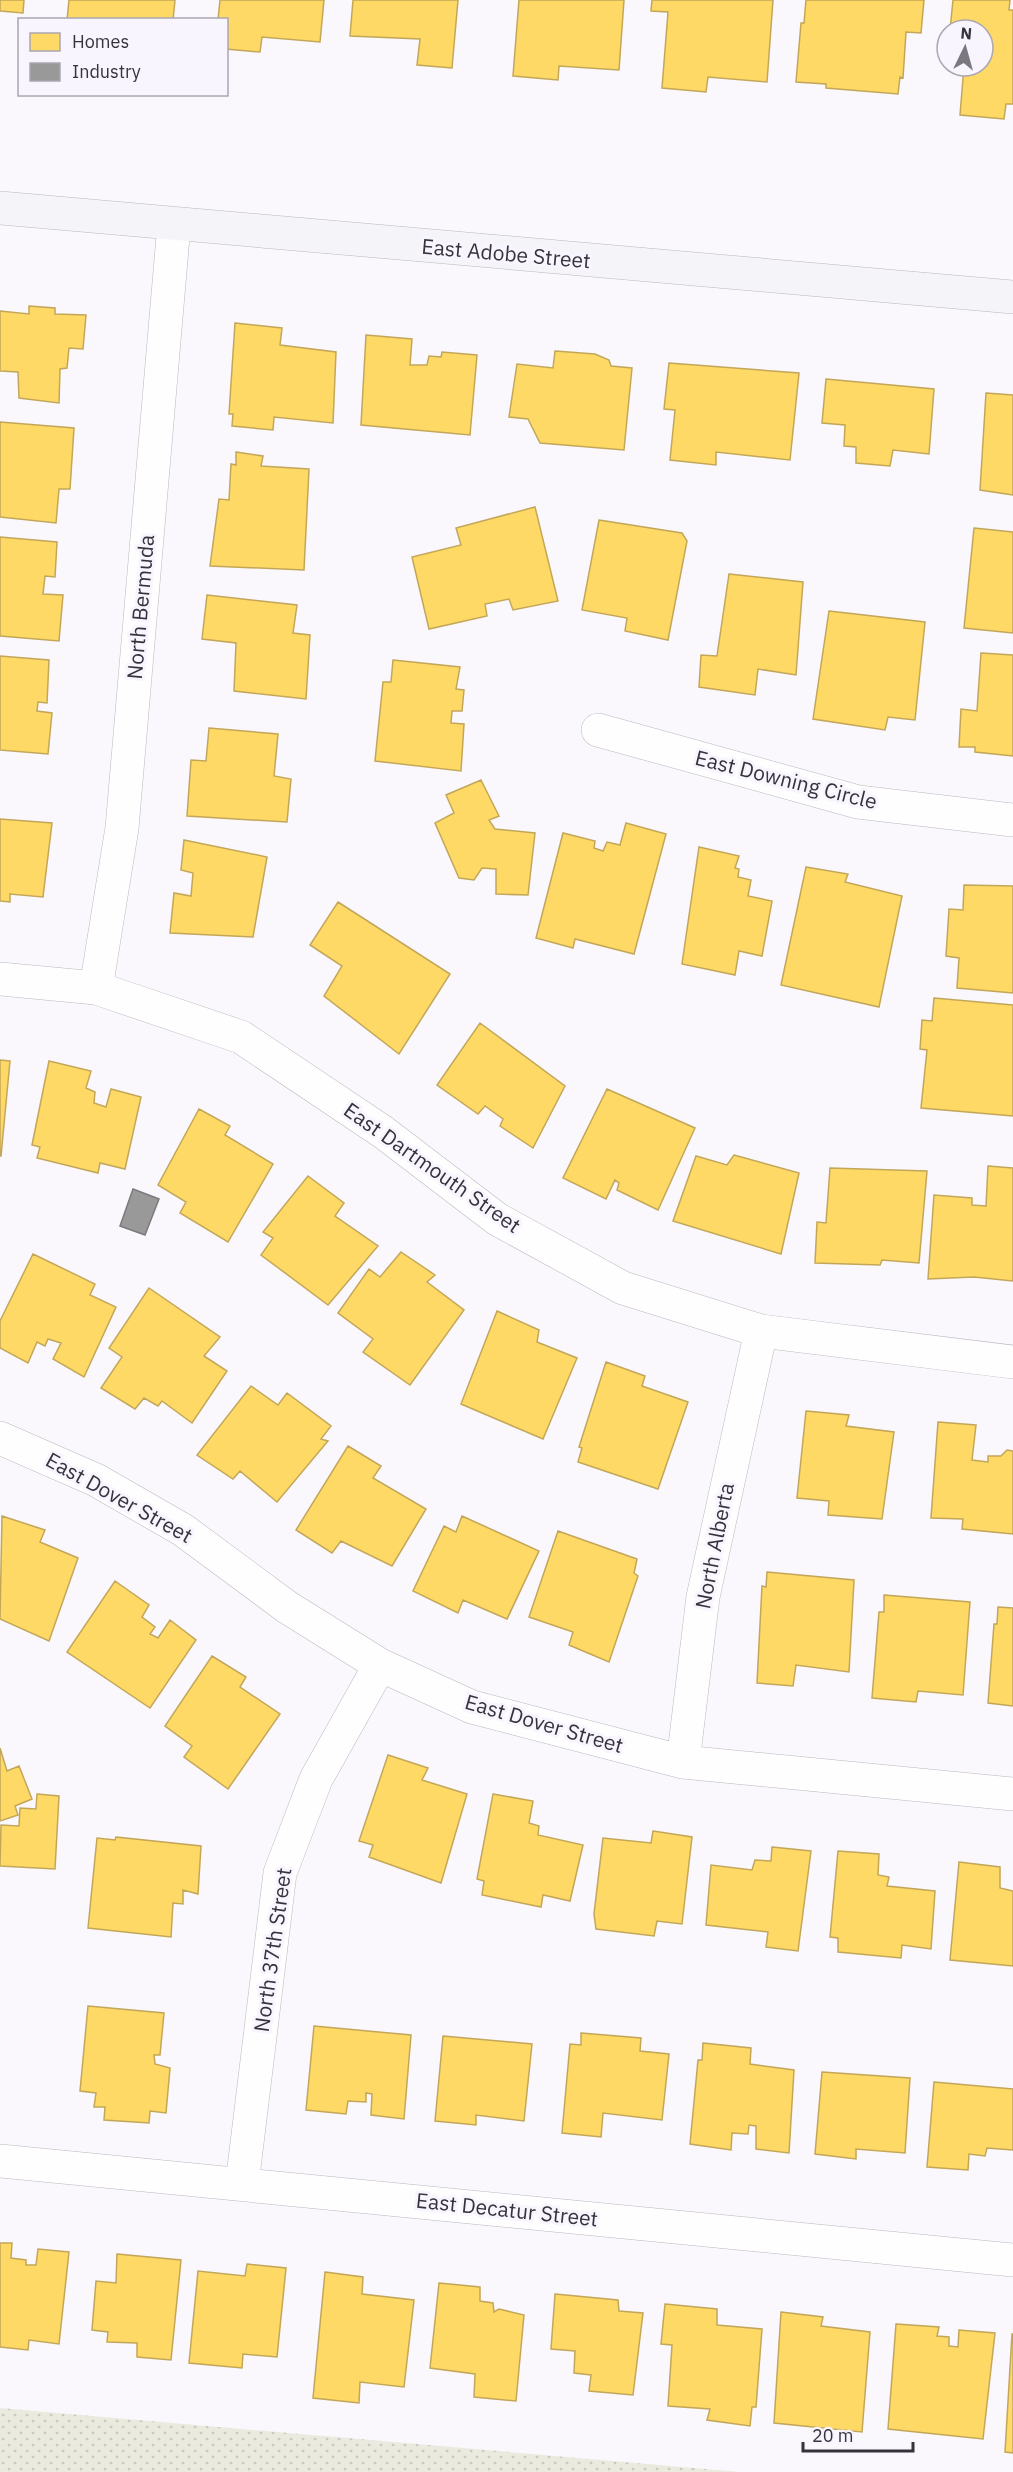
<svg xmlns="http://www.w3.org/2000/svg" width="1013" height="2472" font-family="'IBM Plex Sans',sans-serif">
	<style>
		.park { fill: url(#park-dots) }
		.homes { fill: #ffd966; stroke: #c3a759; stroke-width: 1.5 }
		.industry { fill: #999; stroke: #7c7a7d; stroke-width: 1.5 }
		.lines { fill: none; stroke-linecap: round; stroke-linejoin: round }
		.street-casing { stroke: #bbb8bf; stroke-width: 34 }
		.secondary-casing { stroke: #bbb8bf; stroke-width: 34 }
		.street { stroke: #fefeff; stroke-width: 33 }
		.secondary { stroke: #f5f4f9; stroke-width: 33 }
		.labels { text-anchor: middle; stroke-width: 6; stroke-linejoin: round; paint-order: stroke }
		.street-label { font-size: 21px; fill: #37333c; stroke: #f9f5ff }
	</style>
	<defs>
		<pattern id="park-dots" width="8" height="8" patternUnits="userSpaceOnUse" patternTransform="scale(1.5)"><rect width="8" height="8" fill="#eaebde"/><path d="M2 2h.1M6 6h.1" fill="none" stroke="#c9cabf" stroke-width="1.8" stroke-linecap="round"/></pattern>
	</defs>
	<rect width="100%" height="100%" fill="#faf7fd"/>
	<path class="park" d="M0 2408 740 2472H0Z"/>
	<path class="homes" d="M0 0H24L23 13 0 11Z
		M69 0H175L173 20H67Z
		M220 0H324L320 42 262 37 260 52 226 49V20H218Z
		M353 0H458L452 68 417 65 420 39 350 36Z
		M519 0H624L619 70 559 66 558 80 513 76Z
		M652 0H773L767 82 708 77 706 92 662 88 668 12 651 11Z
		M806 0H924L921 33 906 32 903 78 900 77 898 94 826 88V84L796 82 801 23H804Z
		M953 0H1010L1009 10H1013V104H1006L1004 119 960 115 964 66H983V30H950Z
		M29 306 55 308V314L86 315 83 349 69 348 67 368 60 369 59 403 19 398 18 372 0 371V311L29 314Z
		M235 323 282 328 280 345 336 352 333 423 274 417 273 430 232 426 233 414H229Z
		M366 335 412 339 410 365H427L429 356 441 357 442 352 477 355 470 435 361 425Z
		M555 351 595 354 609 360 611 366 632 368 624 450 540 443 528 419 509 417 517 364 553 368Z
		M669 363 799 373 790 460 716 452V465L670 460 675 410 664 409Z
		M826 379 934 389 929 454 893 450 890 466 856 463V447L844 446 845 425 822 423Z
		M986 393 1013 395V495L980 490Z
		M0 422 74 428 70 489H59L56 523 0 517Z
		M236 452 263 456 261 466 309 469 304 570 210 566 219 499 229 500 231 464 236 465Z
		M535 507 558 601 513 610 509 599 485 604 487 616 429 629 412 557 461 545 456 528Z
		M599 520 682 533 687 541 668 640 625 631 627 618 582 610Z
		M974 528 1013 532V633L964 628Z
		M0 537 57 542 55 577 45 576 43 594 63 595 59 641 0 636Z
		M729 574 803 582 796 675 758 669 755 695 699 687 701 655 717 656Z
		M207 595 297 605 293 633 310 635 306 699 234 691 236 643 202 639Z
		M829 611 925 622 915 720 888 717 885 730 813 719Z
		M981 653 1013 655V756L975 752V747H959L961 709 977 711Z
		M0 656 49 660 47 703 38 702 37 711 52 713 48 754 0 750Z
		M393 660 460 667 456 689 464 690 462 711H452L451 723 464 724 461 771 375 761 383 682H391Z
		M209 728 278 734 274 776 291 779 287 822 187 816 191 760 206 761Z
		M481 780 499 816 489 820 495 829 535 833 528 895 496 894V869L482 868 474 880 459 878 435 823 454 813 446 795Z
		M0 819 52 823 43 897 10 894V902L0 901Z
		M626 823 666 834 634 954 575 939 573 948 536 938 563 833 595 841 594 848 603 851 607 842 620 845Z
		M184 840 267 857 253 937 170 933 174 893 191 896 193 873 181 870Z
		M699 847 739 856 735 868 739 869 738 877 751 880 748 896 772 901 762 956 739 951 735 975 682 964Z
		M806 867 848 874 845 882 902 896 879 1007 781 985Z
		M964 885 1013 886V993L957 988 959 958 946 956 949 909 963 910Z
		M338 902 450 974 399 1054 324 996 342 966 310 945Z
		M934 998 1013 1005V1116L921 1108 927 1050 920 1049 922 1020 932 1021Z
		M480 1023 565 1086 533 1148 500 1126 503 1119 485 1106 478 1114 437 1085Z
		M0 1060 10 1061 1 1156H0Z
		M49 1061 91 1071 86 1088 95 1092 94 1103 106 1107 111 1089 141 1097 125 1169 100 1163 98 1173 37 1158 40 1147 32 1145Z
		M607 1089 695 1128 658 1210 617 1190 619 1183 615 1180 606 1199 563 1178Z
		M199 1109 230 1126 225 1135 273 1164 228 1242 180 1213 186 1202 158 1185Z
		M734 1155 799 1173 781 1254 673 1221 696 1156 727 1165Z
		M988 1166 1013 1168V1281L974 1277 928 1279 934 1195 972 1198V1205L986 1206Z
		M830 1168 927 1171 919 1263 882 1260 880 1265 815 1263 817 1222 826 1223Z
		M308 1176 344 1203 335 1216 378 1246 328 1305 261 1255 273 1238 263 1232Z
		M401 1252 435 1275 427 1282 464 1310 410 1385 363 1352 373 1339 338 1313 369 1269 380 1277Z
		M33 1254 95 1284 90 1295 116 1307 84 1377 53 1359 61 1343 48 1339 45 1346 37 1342 28 1363 0 1348V1321Z
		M149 1288 220 1337 204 1356 227 1371 192 1423 162 1401 158 1406 144 1398 135 1409 101 1388 122 1357 109 1348Z
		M497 1311 539 1330 537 1342 577 1358 543 1439 461 1404Z
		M606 1362 645 1376 642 1386 688 1402 658 1489 578 1462 582 1448 579 1447Z
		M251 1386 278 1405 287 1393 331 1426 321 1439 328 1441 277 1502 240 1471 233 1479 197 1455Z
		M806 1411 849 1415 846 1426 894 1432 882 1519 828 1515 829 1501 797 1498Z
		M938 1422 976 1425 972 1460 988 1462V1456H1001L1007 1450 1013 1451V1534L962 1529 963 1519 931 1518Z
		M348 1446 381 1466 373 1478 426 1509 392 1566 341 1541 332 1553 296 1530Z
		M2 1516 45 1530 40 1542 78 1558 49 1641 0 1619Z
		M462 1516 539 1551 507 1619 463 1600 458 1613 413 1591 444 1526 456 1532Z
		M558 1531 637 1559 634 1573 638 1576 609 1662 569 1645 573 1632 529 1617Z
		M767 1572 854 1580 849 1672 796 1665 793 1686 757 1683 762 1586 766 1587Z
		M115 1581 149 1605 142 1617 155 1627 150 1634 158 1638 170 1620 196 1640 150 1708 67 1652Z
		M884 1595 970 1602 963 1695 918 1691 916 1702 872 1698 879 1612H884Z
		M998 1607 1013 1608V1706L988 1703 994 1624H997Z
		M212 1656 246 1677 240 1687 280 1714 228 1789 184 1757 192 1746 165 1726Z
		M0 1748 7 1771 19 1766 32 1799 15 1806 18 1815 0 1821Z
		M388 1755 428 1768 422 1780 467 1794 441 1883 369 1857 373 1845 359 1841Z
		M37 1794 59 1796 55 1869 0 1866 1 1825 19 1826 20 1808 36 1809Z
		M493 1794 533 1801 529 1823 539 1826 538 1835 583 1845 570 1901 543 1895 541 1907 482 1895 484 1881 477 1879Z
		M653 1831 692 1837 682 1924 657 1921 654 1936 596 1929 594 1914 603 1838 651 1843Z
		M116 1837 201 1846 198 1894 183 1890V1904L173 1903 171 1937 88 1928 97 1838 115 1840Z
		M772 1847 811 1851 798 1951 766 1947 768 1932 706 1925 711 1865 752 1870 755 1860 771 1861Z
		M838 1851 879 1854 878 1875 889 1877 887 1886 935 1891 931 1949 902 1945 901 1958 838 1952V1938L830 1937Z
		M959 1862 1000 1867V1888L1013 1891V1966L950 1960Z
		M88 2006 164 2013 160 2055H154L155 2064 170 2068 166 2113 150 2111 149 2123 104 2120 105 2107H94L96 2093 80 2091Z
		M314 2026 411 2035 404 2119 371 2115 372 2094 366 2093V2102L348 2101 346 2114 306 2110Z
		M581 2033 641 2038 640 2051 669 2054 662 2120 603 2113 601 2137 562 2133 570 2044 581 2045Z
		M443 2036 532 2044 524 2121 476 2115V2125L435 2121Z
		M703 2043 751 2048 750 2064 794 2070 789 2153 756 2149V2126L749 2125 748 2134 732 2133 731 2150 690 2144 698 2060H702Z
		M822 2072 910 2078 905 2153 856 2149V2159L815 2154Z
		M934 2082 1013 2089V2150L987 2148 985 2156 969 2154 968 2170 927 2167Z
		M0 2243H12L11 2258 26 2260V2265H36L38 2249 69 2252 59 2344 29 2340 28 2350 0 2347Z
		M117 2254 181 2260 171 2360 137 2357V2343L107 2342 108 2332 92 2330 96 2281 116 2283Z
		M247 2264 286 2268 277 2357 243 2354 242 2368 189 2363 198 2271 245 2276Z
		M325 2272 363 2277 362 2294 414 2300 404 2387 360 2382 359 2403 313 2398Z
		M439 2283 480 2287V2301L493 2303 494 2312 499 2309 524 2315 516 2401 474 2397 475 2374 430 2368Z
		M555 2294 618 2300 619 2311 643 2313 633 2395 589 2391 591 2375 574 2373 575 2351 551 2349Z
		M665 2304 717 2309V2325L762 2329 756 2407H752L750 2426 707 2420 710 2409 668 2406 672 2345 661 2344Z
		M781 2312 823 2317 821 2326 870 2332 862 2432 774 2423Z
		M896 2324 939 2327 937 2336 949 2337V2346L958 2347 959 2330 995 2333 983 2439 888 2429Z
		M1012 2334H1013V2453L1005 2452Z"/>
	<path class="industry" d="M133 1189 159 1199 145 1235 120 1226Z"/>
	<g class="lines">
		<defs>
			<path id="street" d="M598 730 858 802 1013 820
				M0 979 96 988 241 1037 383 1132 497 1219 623 1288 761 1331 1013 1362
				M96 988 122 828 174 225
				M0 1438 96 1480 183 1530 287 1607 380 1665 472 1707 683 1762 1013 1794
				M683 1762 703 1597 761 1331
				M0 2161 1013 2260
				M242 2184 280 1873 316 1779 380 1665"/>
			<path id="secondary" d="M0 208 1013 297"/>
		</defs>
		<use href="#street" class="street-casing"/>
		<use href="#secondary" class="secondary-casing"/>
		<use href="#street" class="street"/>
		<use href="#secondary" class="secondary"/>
	</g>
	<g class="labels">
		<g class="street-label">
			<text transform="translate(506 254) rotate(5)" y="7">East Adobe Street</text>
			<text transform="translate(141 607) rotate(-85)" y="7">North Bermuda</text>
			<text transform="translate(786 780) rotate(14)" y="7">East Downing Circle</text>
			<text transform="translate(432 1168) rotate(35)" y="7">East Dartmouth Street</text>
			<text transform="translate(119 1498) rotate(29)" y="7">East Dover Street</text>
			<text transform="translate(715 1546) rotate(-79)" y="7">North Alberta</text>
			<text transform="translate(544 1724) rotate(16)" y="7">East Dover Street</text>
			<text transform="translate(273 1950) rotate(-82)" y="7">North 37th Street</text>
			<text transform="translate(507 2210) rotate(6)" y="7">East Decatur Street</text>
		</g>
	</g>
	<rect x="18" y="18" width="210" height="78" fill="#f9f5ff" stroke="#aba7b1" stroke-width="1.5"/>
	<rect x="30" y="33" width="30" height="18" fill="#ffd966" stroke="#aba7b1" stroke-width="1.5"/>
	<text x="72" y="48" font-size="18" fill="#37333c">Homes</text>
	<rect x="30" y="63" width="30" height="18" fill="#999999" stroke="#aba7b1" stroke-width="1.5"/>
	<text x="72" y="78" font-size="18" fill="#37333c">Industry</text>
	<g transform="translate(965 48) rotate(5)"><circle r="28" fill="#f9f5ff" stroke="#aba7b1" stroke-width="1.5"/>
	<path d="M0-4.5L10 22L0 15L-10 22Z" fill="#7b7880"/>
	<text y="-9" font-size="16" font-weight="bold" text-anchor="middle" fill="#37333c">N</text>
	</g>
	<path d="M803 2442v9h110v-9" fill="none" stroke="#37333c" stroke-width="3"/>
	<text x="812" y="2442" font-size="18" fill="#37333c" stroke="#f9f5ff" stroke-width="4.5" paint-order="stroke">20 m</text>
</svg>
